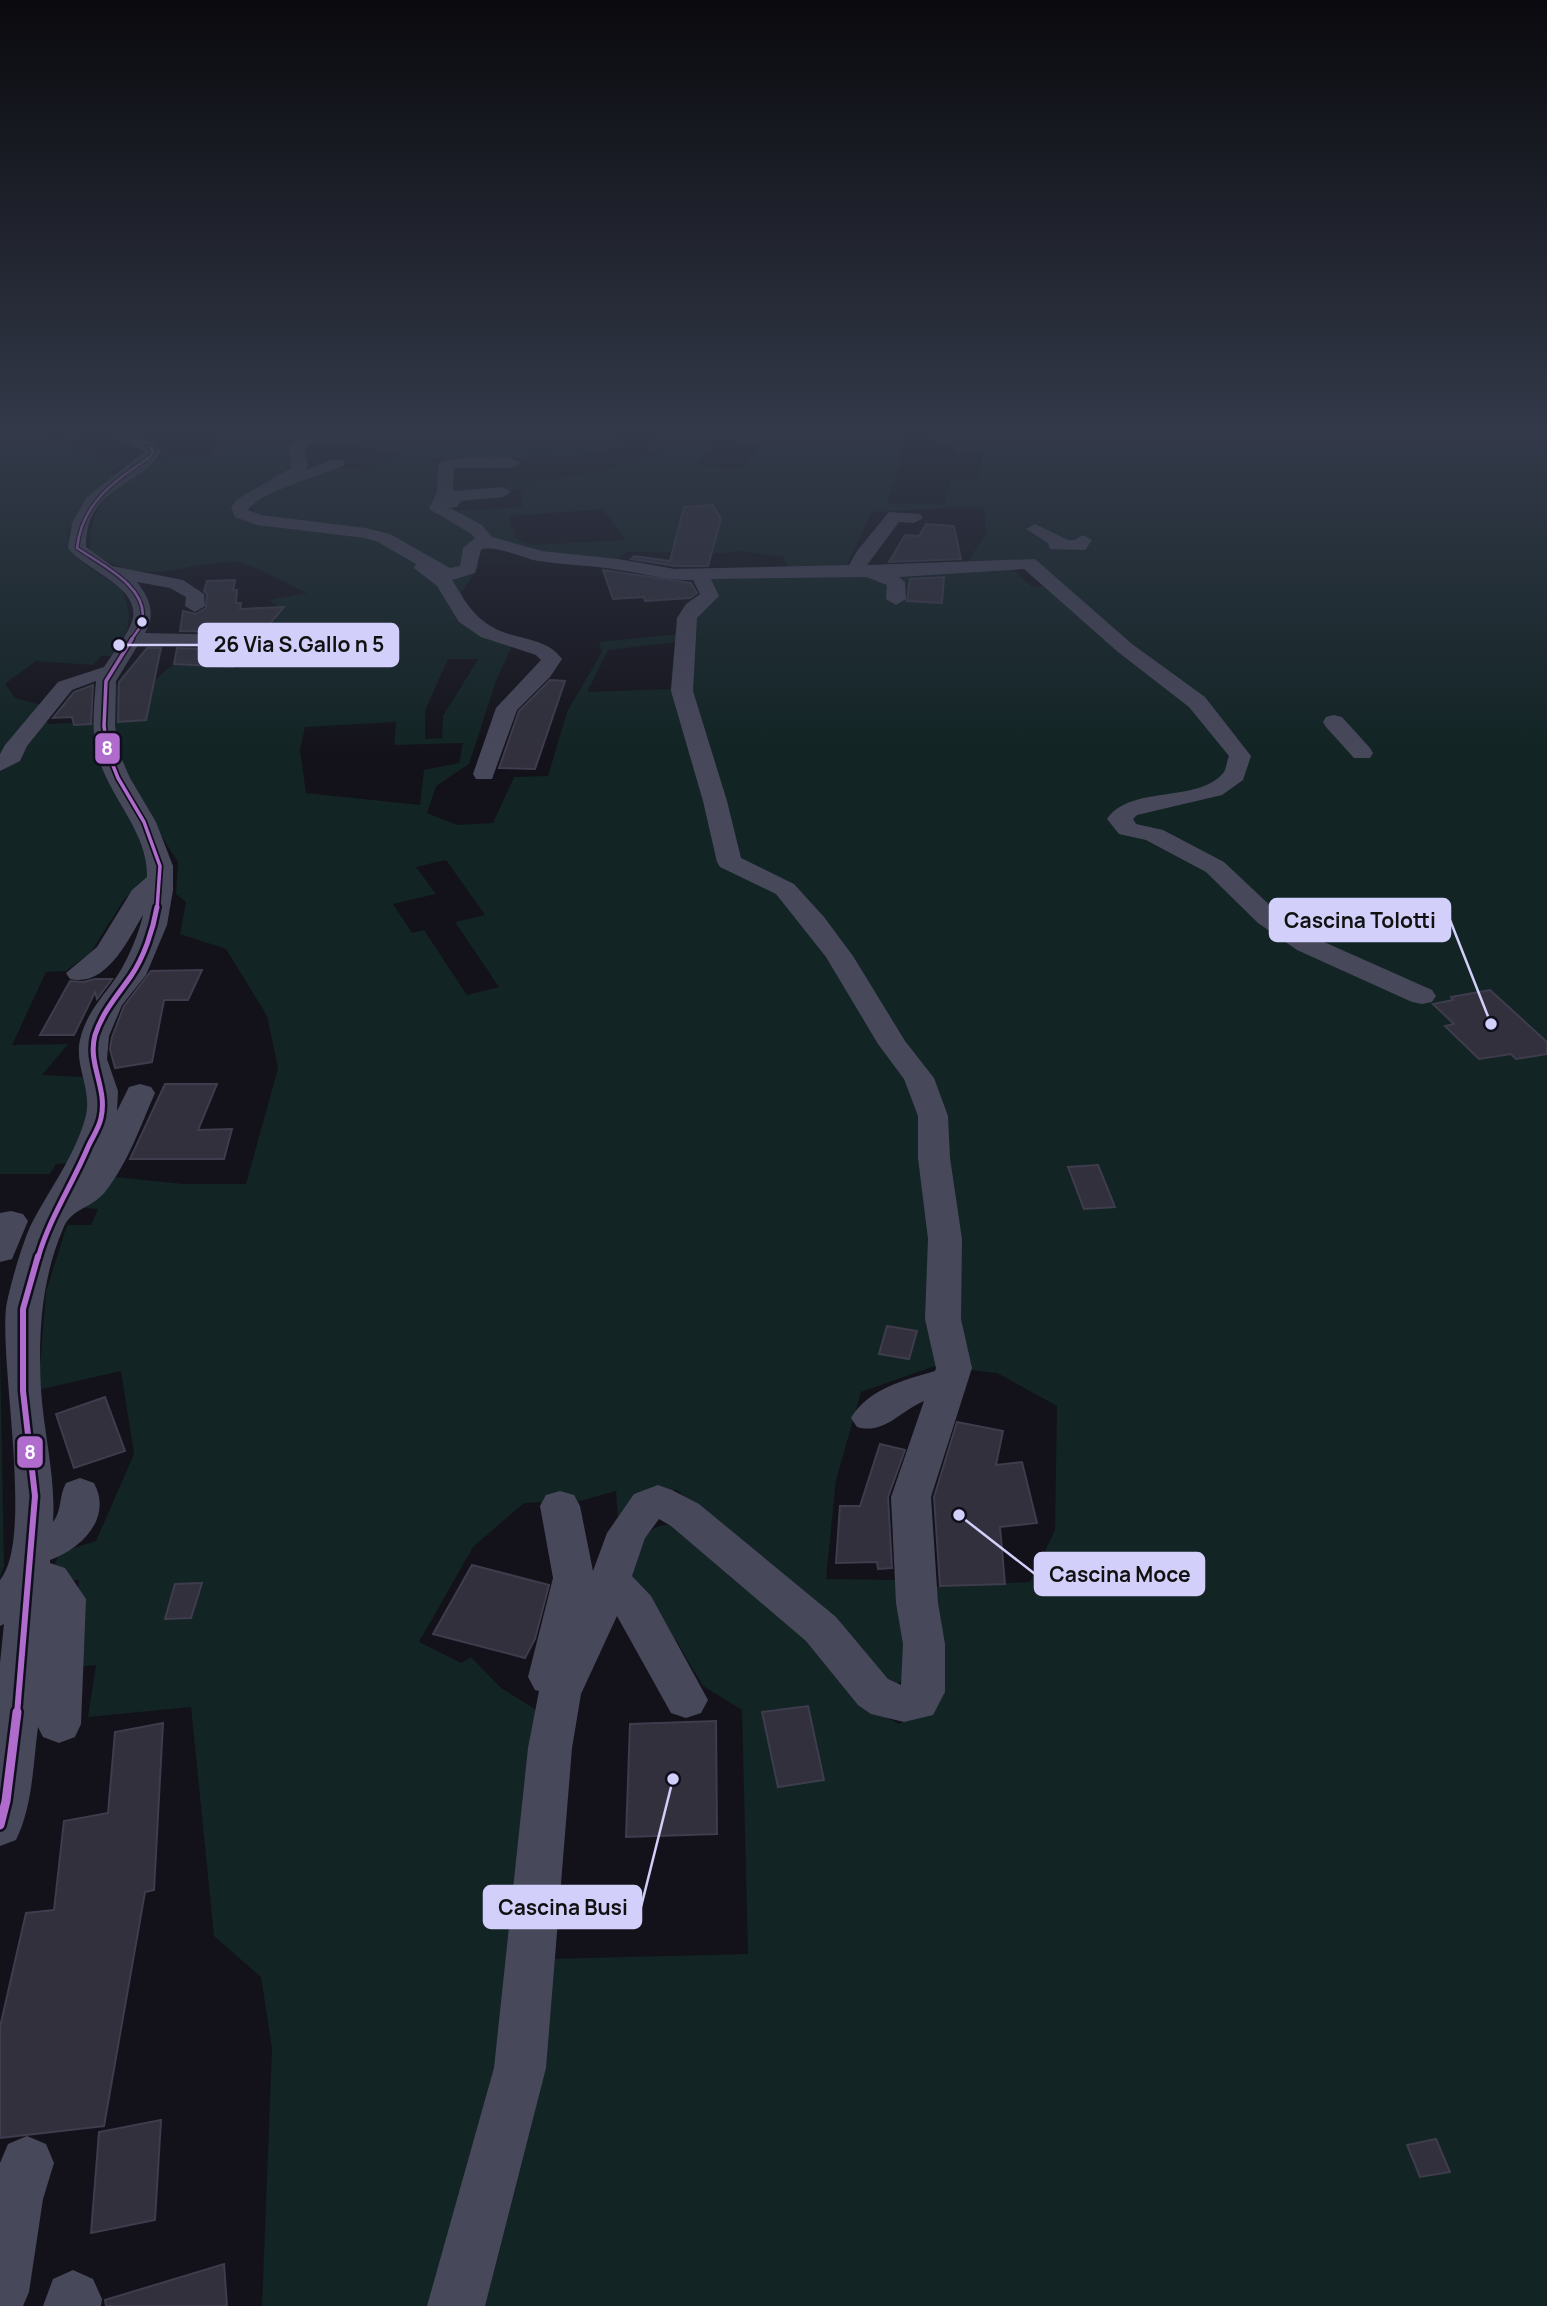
<svg xmlns="http://www.w3.org/2000/svg" width="1547" height="2306" font-family="Manrope,sans-serif">
	<style>
		.green { fill: #122424; fill-rule: evenodd }
		.building { fill: #31303c; stroke: #3e3c4d; stroke-width: 2 }
		.lines { fill: none; stroke-linecap: round; stroke-linejoin: round }
		.minor { fill: #48485b; fill-rule: evenodd }
		.bus-1-far4-casing { stroke: #100e1e; stroke-width: 5 }
		.bus-1-far3-casing { stroke: #100e1e; stroke-width: 7 }
		.bus-1-far2-casing { stroke: #100e1e; stroke-width: 10 }
		.bus-1-far1-casing { stroke: #100e1e; stroke-width: 11 }
		.bus-1-casing { stroke: #100e1e; stroke-width: 14 }
		.bus-1-far4 { stroke: #b06ccc; stroke-width: 2.5 }
		.bus-1-far3 { stroke: #b06ccc; stroke-width: 3.5 }
		.bus-1-far2 { stroke: #b06ccc; stroke-width: 5 }
		.bus-1-far1 { stroke: #b06ccc; stroke-width: 6 }
		.bus-1 { stroke: #b06ccc; stroke-width: 9 }
		.bus-dot { fill: #d2d0fa; stroke: #100e1e; stroke-width: 2.5 }
		.leader { fill: none; stroke: #d2d0fa; stroke-width: 2.5 }
		.callout-dot { fill: #d2d0fa; stroke: #100e1e; stroke-width: 2.5 }
		.callout { fill: #d2d0fa; stroke: #d2d0fa; stroke-width: 2.5 }
		.callout-label { font-size: 21px; text-anchor: middle; font-weight: bold; fill: #111 }
		.line-badge { stroke: #100e1e; stroke-width: 2.5 }
		.badge-label { font-size: 19px; text-anchor: middle; font-weight: bold; fill: #fff }
	</style>
	<rect width="100%" height="100%" fill="#13121a"/>
	<path class="green" d="M0 434H49L42 435 56 444 84 451 103 464H121L107 474 118 475C87 502 38 538 93 570 103 576 110 582 121 586 133 618 132 628 112 656H101L93 665 36 661 5 684 15 698 41 705 40 717 49 724 96 722 128 803 152 879 125 898 91 952 66 971 46 972 12 1045 68 1044 42 1075 83 1077C98 1110 82 1132 70 1163L56 1164 50 1174H0Z
		M216 434H311L291 446 288 455 290 466 285 472 234 504 231 509 237 518 268 526 371 531C333 523 294 522 256 515L251 507 254 503 283 487 337 467 370 471 402 453 342 443 321 447 306 445 329 434H624L612 441 622 444 577 456 532 455 508 459 447 461 440 458 432 459C445 474 438 490 431 508L437 515 459 525 449 511 522 507 521 490H506L505 480C546 485 620 468 659 454L650 447 653 436 630 434H1547V2306H474L546 1959 748 1954 742 1710 703 1686 677 1642 631 1578C638 1555 640 1523 671 1525L801 1627 866 1707 899 1724 936 1706 925 1587 1030 1582 1055 1530 1057 1406 997 1373 935 1366 861 1392 836 1480 826 1579 909 1580V1671L897 1685 875 1677 825 1617 677 1490 652 1491 619 1537 616 1491 580 1501 524 1503 473 1547 419 1642 461 1663 471 1657 501 1688 538 1711 502 2049 434 2306H262L272 2048 261 1977 214 1936 191 1707 88 1717 96 1665 73 1667 79 1580 55 1581 54 1566 60 1552 96 1541 134 1454 121 1371 38 1390 46 1292 67 1225H91L98 1209 84 1208 105 1176 183 1184H246L278 1068 267 1016 226 949 180 934 186 902 176 894 178 862 113 760 111 685H151C185 646 230 639 276 620L278 607 268 600 307 593C292 587 250 563 237 562 177 562 149 590 91 552 83 510 122 472 160 460 176 455 197 457 214 455ZM906 434 956 446 955 453 983 455 979 479 951 478 945 505 888 503ZM717 438 762 444 741 469 696 466ZM984 507 986 533 964 567 1026 560 1057 584 1032 587 1011 568 710 577 694 614 691 689 729 860 680 722 675 693 680 634 599 642 602 652 567 712 548 776 514 777 493 823 457 825 427 813 436 786 469 764 496 681 512 646 451 599 464 597 461 593 478 568V552L492 543 614 562 626 552 725 553 740 551 783 557 788 568 845 569 872 512ZM603 509 625 540 534 545 516 539 509 516ZM675 642 670 689 587 692 608 650ZM448 659H478L443 716 442 738 425 739V711ZM396 722 394 745 463 743 459 763 424 770 420 805 306 793 300 750 305 727ZM446 860 485 915 455 922 499 987 467 995 424 930 412 933 393 904 436 894 416 867Z
		M0 1344 4 1566 0 1577Z"/>
	<path class="building" d="M713 505 721 519 708 566H675L631 559 634 556 670 561 684 507Z
		M926 524 954 526 961 559 889 562 905 535 919 536Z
		M603 570 691 583 697 593 690 598 645 601 644 597 613 599Z
		M944 577 942 603 907 601 910 579Z
		M235 580 233 590H237L236 603H241L240 609 284 607 233 667 174 664 177 648 232 650 244 643 241 635 233 632 180 631 183 611 196 614 206 608 207 594 204 591 207 581Z
		M147 648H161L146 720 118 722 119 682Z
		M550 680 565 681 535 769 499 768 519 711Z
		M93 685 91 724 74 725 72 717 53 718 74 692Z
		M202 970 188 1000H164L152 1062 115 1068 110 1049 112 1037 124 1006 151 971Z
		M95 979H112L97 999 95 992 74 1035H40L70 981 83 982Z
		M1490 990 1547 1042V1054L1516 1059 1511 1054 1479 1059 1445 1026 1454 1024 1433 1004 1453 1000 1451 997Z
		M165 1084H217L198 1130 232 1129 224 1159H130Z
		M1098 1165 1115 1207 1084 1209 1068 1167Z
		M887 1326 917 1331 909 1359 879 1354Z
		M105 1397 125 1451 74 1468 56 1414Z
		M957 1422 1003 1431 996 1465 1022 1462 1037 1523 1000 1527 1005 1584 940 1586 934 1497Z
		M880 1444 905 1450 888 1497 892 1568 878 1569 877 1562 836 1563 840 1506H860Z
		M472 1565 549 1585 535 1639 525 1658 433 1634Z
		M202 1583 191 1618 165 1619 175 1584Z
		M808 1706 824 1780 778 1787 762 1712Z
		M716 1721 717 1834 626 1837 630 1724Z
		M163 1723 154 1890 145 1892 104 2126 0 2138V2027L26 1913 54 1910 64 1821 108 1813 115 1732Z
		M161 2120 155 2220 91 2233 99 2132Z
		M1436 2139 1450 2172 1420 2177 1407 2145Z
		M224 2264 227 2306H106L105 2300Z"/>
	<g class="lines">
		<path class="minor" d="M62 434H79L71 439Z
			M105 434C123 433 150 435 161 451 143 487 85 485 86 547L112 566 183 580 204 594 205 606 195 612 185 606 186 597 170 588 137 582C150 599 156 614 145 633L232 635 239 637 242 641 239 645 232 647 138 645 116 681 115 726 119 753 130 778 156 822 173 866V890L167 925 146 975 122 1005 109 1036 107 1059 118 1091 117 1111 129 1087 140 1084 151 1087 155 1093C140 1127 128 1163 105 1192 91 1209 71 1208 63 1229 41 1280 38 1336 41 1390 44 1435 56 1478 53 1522 62 1511 59 1495 66 1483L80 1478 94 1483C113 1518 81 1549 50 1560V1563L65 1568 86 1599 81 1724 75 1737 59 1743 43 1737 38 1727C33 1764 33 1805 16 1840L0 1846V1663L4 1624 0 1626V1580C34 1539 0 1370 6 1308 9 1288 22 1245 30 1227 48 1191 74 1158 85 1119 94 1089 72 1065 81 1036 88 1010 105 995 119 973 129 957 139 933 143 915 128 940 106 988 70 979L66 973 97 947 132 890 147 877C148 830 107 796 97 752 91 729 94 705 96 681L72 690 27 746 20 761 0 771V754L5 745 58 682 104 667C113 653 125 639 131 624 146 588 85 571 68 548L72 523 87 497 145 451Z
			M309 434H327L304 449 308 466 306 470 331 460H343L345 463 343 466C321 475 258 493 248 510L261 515 366 528 390 534 450 568 460 566 463 548 475 538 470 533 429 509 437 492 438 465 440 462C457 458 508 452 520 463L512 468H454L453 491 503 487 511 492 503 497 461 501 457 507 450 508 482 525 492 537 542 551 618 559 675 569 849 565 857 551 889 512 920 514 923 518 914 523 899 522 867 565 1035 559 1132 644 1205 697 1251 756 1243 780 1222 795 1137 815 1133 819 1136 824 1163 830 1224 862 1276 911 1315 938 1432 990 1436 996 1432 1002 1422 1004 1412 1002 1297 950 1258 923 1206 872 1146 840 1119 834 1107 819C1131 784 1199 804 1224 772 1226 769 1227 761 1229 756L1189 707 1118 652 1024 569 899 577 905 582 906 599 896 605 886 599 887 585 866 577 711 579 719 596 697 618 693 691 727 801 741 858 794 884 824 917 853 956 905 1041 934 1078 948 1116 950 1158 962 1239 961 1319 972 1368 931 1497 938 1603 945 1644V1692L933 1715 904 1722 871 1714 858 1705 806 1641 671 1526 659 1519 645 1538 632 1576 651 1596 708 1700 701 1713 686 1718 671 1713 617 1616 581 1694 572 1748 546 2068 485 2306H427L494 2068 528 1748 539 1691 535 1690 528 1677 553 1578 540 1506 546 1495 560 1491 574 1495 580 1506 593 1571 607 1533 634 1494 658 1485 672 1490 699 1504 836 1617 888 1679 901 1685 903 1644 896 1603 891 1497 924 1401C900 1411 884 1435 857 1427L851 1418C868 1389 904 1380 935 1371L936 1368 925 1319 928 1239 918 1158V1116L904 1079 878 1044 826 957 776 894 720 867 717 862 703 801 671 691 677 618 686 604 700 594 693 580C667 581 644 573 618 570 591 565 564 565 538 561 522 558 494 544 481 550L475 573 452 580C464 599 473 617 494 628 516 640 547 637 562 659L550 677 517 710 492 779H476L473 774 496 708 541 660 536 655 481 637 459 622 437 586 414 568 416 564 378 542 365 538 257 525 235 517 231 508 236 500 291 468 288 447Z
			M1035 524 1068 540H1074L1083 535 1092 540 1085 550 1050 549 1048 543 1026 529Z
			M1334 715 1342 717 1370 748 1373 753 1370 758H1354L1326 727 1323 722 1326 717Z
			M11 1211 23 1214 28 1221 12 1259 0 1262V1213Z
			M27 2136 46 2144 54 2163 43 2199 29 2292 23 2306H0V2163L8 2144Z
			M73 2270 93 2279 102 2299 101 2306H43L53 2279Z"/>
		<defs>
			<path id="bus-1-far4" d="M131 640C134 635 141 628 142 622 150 587 100 564 77 548 82 502 115 481 150 457L153 451 150 447"/>
			<path id="bus-1-far3" d="M132 639 106 681 104 726 108 753 118 778 144 822 160 866 157 909"/>
			<path id="bus-1-far2" d="M38 1258C49 1219 72 1185 88 1147 92 1138 99 1128 101 1118 108 1088 87 1064 95 1035 103 1011 117 996 131 976 144 957 153 930 157 907"/>
			<path id="bus-1-far1" d="M17 1714 35 1496 23 1391V1309L38 1256"/>
			<path id="bus-1" d="M0 1825 6 1801 17 1712"/>
		</defs>
		<use href="#bus-1-far4" class="bus-1-far4-casing"/>
		<use href="#bus-1-far3" class="bus-1-far3-casing"/>
		<use href="#bus-1-far2" class="bus-1-far2-casing"/>
		<use href="#bus-1-far1" class="bus-1-far1-casing"/>
		<use href="#bus-1" class="bus-1-casing"/>
		<use href="#bus-1-far4" class="bus-1-far4"/>
		<use href="#bus-1-far3" class="bus-1-far3"/>
		<use href="#bus-1-far2" class="bus-1-far2"/>
		<use href="#bus-1-far1" class="bus-1-far1"/>
		<use href="#bus-1" class="bus-1"/>
	</g>
	<linearGradient id="sky" x2="0" y2="1"><stop stop-color="#0a0a0e"/><stop offset="0.57" stop-color="#333949"/><stop offset="1" stop-color="#333949" stop-opacity="0"/></linearGradient>
	<rect width="1547" height="756" fill="url(#sky)"/>
	<circle class="bus-dot" cx="142" cy="622" r="6"/>
	<path class="leader" d="M119 645L199 645M1491 1024L1450 920M959 1515L1035 1574M673 1779L641 1907"/>
	<g class="callout-dot">
		<circle cx="119" cy="645" r="7"/>
		<circle cx="1491" cy="1024" r="7"/>
		<circle cx="959" cy="1515" r="7"/>
		<circle cx="673" cy="1779" r="7"/>
	</g>
	<g class="callout">
		<rect x="199" y="624" width="199" height="42" rx="7"/>
		<rect x="1270" y="899" width="180" height="42" rx="7"/>
		<rect x="1035" y="1553" width="169" height="42" rx="7"/>
		<rect x="484" y="1886" width="157" height="42" rx="7"/>
	</g>
	<g class="callout-label">
		<text x="299" y="652">26 Via S.Gallo n 5</text>
		<text x="1360" y="928">Cascina Tolotti</text>
		<text x="1120" y="1582">Cascina Moce</text>
		<text x="563" y="1915">Cascina Busi</text>
	</g>
	<g class="line-badge">
		<rect x="94" y="732" width="27" height="33" rx="7" fill="#b06ccc"/>
		<rect x="16" y="1435" width="28" height="34" rx="7" fill="#b06ccc"/>
	</g>
	<g class="badge-label">
		<text x="107" y="755">8</text>
		<text x="30" y="1459">8</text>
	</g>
</svg>
